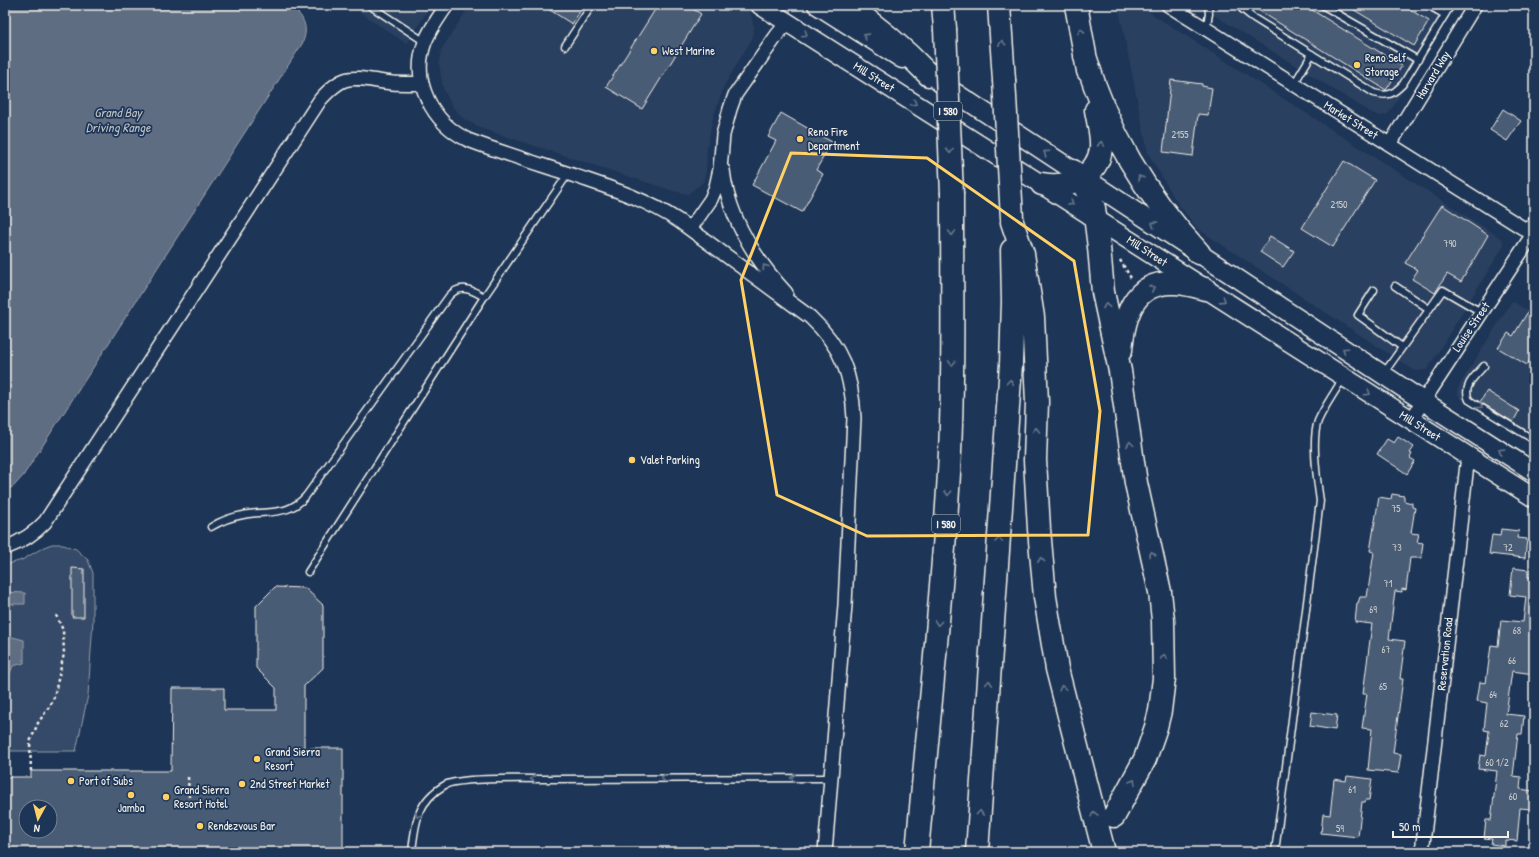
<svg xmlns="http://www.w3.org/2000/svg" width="1539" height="857" font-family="'Patrick Hand',sans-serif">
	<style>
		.built { fill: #2a4060 }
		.green { fill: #354a67; stroke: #949ea8 }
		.water { fill: #5e6d82; stroke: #9aa2ab }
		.building { fill: #485b74; stroke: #f4f1e8; fill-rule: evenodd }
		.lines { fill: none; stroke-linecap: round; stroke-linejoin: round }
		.lane-casing { stroke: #f4f1e8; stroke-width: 9 }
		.street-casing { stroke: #f4f1e8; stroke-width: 16 }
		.secondary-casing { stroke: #f4f1e8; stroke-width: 21 }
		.highway-casing { stroke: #f4f1e8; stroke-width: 25 }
		.path { stroke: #f4f1e8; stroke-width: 2.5; stroke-dasharray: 3 3; stroke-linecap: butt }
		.lane { stroke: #1d3557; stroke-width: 6 }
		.street { stroke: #1d3557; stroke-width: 13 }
		.secondary { stroke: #1d3557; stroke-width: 18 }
		.highway { stroke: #1d3557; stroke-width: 22 }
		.highway-bridge-casing { stroke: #f4f1e8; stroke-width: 25; stroke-linecap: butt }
		.highway-bridge { stroke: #1d3557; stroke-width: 22 }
		.oneway { stroke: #68778a }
		.marked { fill: none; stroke: #ffd166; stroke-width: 3; stroke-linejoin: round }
		.poi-dot { fill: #ffd166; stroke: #1d3557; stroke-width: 1.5 }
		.labels { text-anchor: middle; stroke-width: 3.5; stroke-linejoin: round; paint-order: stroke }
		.number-label { font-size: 10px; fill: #c9cccb }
		.shield { fill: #1d3557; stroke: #b4b9bc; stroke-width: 1 }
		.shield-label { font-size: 11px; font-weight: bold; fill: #f4f1e8 }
		.poi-label { font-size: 12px; fill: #f4f1e8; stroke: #1d3557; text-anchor: start }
		.street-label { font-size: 12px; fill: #f4f1e8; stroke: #1d3557 }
		.water-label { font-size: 13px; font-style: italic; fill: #c0c3c4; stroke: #1d3557 }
	</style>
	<rect width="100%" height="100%" fill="#1d3557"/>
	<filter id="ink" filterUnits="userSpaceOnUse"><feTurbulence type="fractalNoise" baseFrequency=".025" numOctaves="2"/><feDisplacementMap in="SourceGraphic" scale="8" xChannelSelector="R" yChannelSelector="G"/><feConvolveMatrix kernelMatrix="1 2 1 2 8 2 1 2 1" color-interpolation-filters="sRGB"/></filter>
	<g filter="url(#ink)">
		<path class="built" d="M349 5H431L407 44Z
			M470 5H739L750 12 754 27 753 37 724 86 712 121 707 148 706 172 703 182 688 194 673 191 483 129 464 119 452 106 443 88 439 63 441 50Z
			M1118 5H1138L1502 239 1504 245 1427 370 1415 371 1198 229 1178 204 1148 153Z
			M1198 5H1457L1391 110 1387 115 1380 116 1370 112Z
			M1512 301 1534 315V445L1460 399 1457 391 1460 384Z"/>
		<path class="green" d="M52 544H60L76 549 88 560 93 573V621L88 695 76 751H10L5 757V565L22 560 44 547Z"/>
		<path class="water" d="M5 5H288C303 14 310 27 302 44L23 476 14 486 5 491Z
			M5 592 25 593V604H5Z
			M5 635 24 640V663L13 666 5 685Z"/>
		<path class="building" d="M542 5H584L572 24Z
			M658 5H687L701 14 642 109 606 87Z
			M1250 5H1304L1402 66 1386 90Z
			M1346 5H1402L1429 21 1414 46Z
			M1171 80 1202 84V86L1212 88 1208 115 1198 114 1193 156 1163 152Z
			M1503 109 1521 121 1507 141 1490 130Z
			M781 113 832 142 816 170 823 174 802 212 752 185 776 141 768 137Z
			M1344 161 1375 180 1333 247 1302 228Z
			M1442 205 1488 235 1461 282 1447 274 1435 293 1412 279 1418 270 1405 263Z
			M1270 236 1294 251 1283 267 1260 252Z
			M1534 302V353L1527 365 1498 348 1508 333 1513 336Z
			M1487 391 1519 411 1513 422 1480 402Z
			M1398 437 1414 447 1410 453 1412 454 1410 458 1415 461 1407 474 1377 454 1387 439 1394 443Z
			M1392 494 1404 496V501L1412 503V507L1415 508 1411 533 1419 534 1417 542 1423 543 1421 558H1410L1406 590 1402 589V592L1395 591 1389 639 1405 641 1400 679H1403L1393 753 1401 754 1398 773 1368 770 1372 729 1362 728 1367 694H1363L1372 624 1355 622 1357 603H1358L1360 597H1367L1374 552 1370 551 1379 497 1391 499Z
			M1501 529 1519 531 1518 538 1527 539 1525 558 1489 554 1492 535 1500 536Z
			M72 568 84 569V617H72Z
			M1513 568 1528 570V577L1534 578V674L1512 671 1506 714 1524 716 1522 734H1518L1513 776 1521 777 1520 789 1533 791 1531 809 1520 808 1517 841 1505 840V846L1491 844 1492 839 1484 838 1486 820H1491L1497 771 1478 769 1480 755 1486 756 1489 731 1484 730 1487 703 1477 701 1480 682 1486 683 1491 645 1498 646 1501 620 1523 622 1526 597 1510 595Z
			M275 587 305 588 323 605V668L304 686V748H343V852H5V777H31V771H171L172 688H224V710H276V688L256 668V606ZM26 807H50V831H26Z
			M1312 712 1337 715 1335 730 1310 726Z
			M1347 776 1372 779 1369 800H1366L1365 802H1362L1358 837 1321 833 1323 814 1330 815 1334 779 1346 781Z"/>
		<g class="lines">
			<defs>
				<path id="lane" d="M369 5 425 42
					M1239 5 1242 9 1252 17 1374 93C1389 97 1393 94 1403 84L1451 5
					M1322 5 1418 60
					M1428 5 1445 15
					M1206 29 1209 14 1208 5
					M565 46 592 5
					M1294 84 1312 54
					M1526 230 1534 217
					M1395 286 1429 309
					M1374 290 1358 315 1402 347
					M1484 366C1476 375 1462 386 1469 400L1534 440
					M1384 373 1443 290 1481 312
					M211 527C221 521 231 517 243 515 267 510 288 517 306 496L449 296C460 284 471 289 484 297
					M308 572 484 297 568 174
					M412 852C415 823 417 801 445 785 460 777 527 779 547 779 642 779 737 778 832 778
					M1275 852 1320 501C1317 481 1311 440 1318 421 1324 407 1335 392 1343 378"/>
				<path id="street" d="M447 5C439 17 430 29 425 42 410 82 433 123 468 140 505 154 542 165 578 177 616 190 645 199 679 221L810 317C842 347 852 375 854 418L845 605 825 852
					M1168 5 1534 235
					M1390 144 1475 5
					M723 170C728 216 755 259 786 293
					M690 229 711 199 716 187 720 169 723 135 730 109 735 95 777 35 787 23
					M1411 420 1533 234
					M5 548C21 542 34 534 45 522L320 100C344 73 351 77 384 82 397 84 409 84 422 83
					M1422 852 1468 456"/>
				<path id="secondary" d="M760 5 1534 498
					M817 5 902 59
					M939 82 1423 401 1534 472"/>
				<path id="highway" d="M846 5C876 25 904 49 929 75
					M943 5 945 29
					M999 5 1004 80
					M1076 5 1088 71
					M1085 56C1108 133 1145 194 1199 253
					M1073 171 1086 189 1094 208 1099 247 1103 292 1120 371 1136 483 1160 592 1163 620 1164 678 1160 711 1156 727 1145 759 1114 816
					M1042 184C1067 189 1098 177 1101 148 1102 135 1098 122 1096 110
					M1012 222 1023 254 1033 317 1037 402 1035 460 1039 529 1045 597 1057 669 1104 852
					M1121 350C1124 317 1133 281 1174 283 1185 283 1195 286 1205 289
					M917 852C928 726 942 599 949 473 954 380 952 287 952 194
					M977 852 1011 364 1013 302 1012 250"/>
			</defs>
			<use href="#lane" class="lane-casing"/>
			<use href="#street" class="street-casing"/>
			<use href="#secondary" class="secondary-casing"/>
			<use href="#highway" class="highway-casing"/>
			<path class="path" d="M1120 260 1131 278
				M31 771 30 742 38 723 53 701 64 654 63 630 55 613
				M188 777 189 797"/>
			<use href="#lane" class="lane"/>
			<use href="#street" class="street"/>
			<use href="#secondary" class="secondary"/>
			<use href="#highway" class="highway"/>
			<defs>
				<path id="highway-bridge" d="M945 29 952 194
					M1004 80 1012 218"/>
			</defs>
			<use href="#highway-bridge" class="highway-bridge-casing"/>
			<use href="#highway-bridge" class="highway-bridge"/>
		</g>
		<defs><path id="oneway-chevron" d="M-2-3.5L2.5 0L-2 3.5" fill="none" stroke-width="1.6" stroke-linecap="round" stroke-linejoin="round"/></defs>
		<g class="oneway">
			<use href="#oneway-chevron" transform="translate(1081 31) rotate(-100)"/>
			<use href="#oneway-chevron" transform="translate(805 34) rotate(32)"/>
			<use href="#oneway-chevron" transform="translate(866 36) rotate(-148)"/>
			<use href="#oneway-chevron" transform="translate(1002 43) rotate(-93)"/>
			<use href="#oneway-chevron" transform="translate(914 103) rotate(32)"/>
			<use href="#oneway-chevron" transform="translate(1101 144) rotate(-88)"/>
			<use href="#oneway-chevron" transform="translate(950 151) rotate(88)"/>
			<use href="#oneway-chevron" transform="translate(1046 153) rotate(-146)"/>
			<use href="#oneway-chevron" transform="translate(1140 178) rotate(-122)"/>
			<use href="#oneway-chevron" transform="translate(1071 203) rotate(33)"/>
			<use href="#oneway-chevron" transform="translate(1154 224) rotate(-147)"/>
			<use href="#oneway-chevron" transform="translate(952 233) rotate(90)"/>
			<use href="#oneway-chevron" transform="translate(765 267) rotate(-125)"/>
			<use href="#oneway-chevron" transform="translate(1152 288) rotate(-25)"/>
			<use href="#oneway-chevron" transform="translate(1223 300) rotate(33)"/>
			<use href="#oneway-chevron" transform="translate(1106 306) rotate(-101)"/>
			<use href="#oneway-chevron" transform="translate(1345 350) rotate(-146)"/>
			<use href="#oneway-chevron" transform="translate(952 363) rotate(91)"/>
			<use href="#oneway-chevron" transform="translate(1010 382) rotate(-86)"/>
			<use href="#oneway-chevron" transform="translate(1368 393) rotate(32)"/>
			<use href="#oneway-chevron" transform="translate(1480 406) rotate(32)"/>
			<use href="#oneway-chevron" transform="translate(1036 430) rotate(-89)"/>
			<use href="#oneway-chevron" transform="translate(1130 444) rotate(-98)"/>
			<use href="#oneway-chevron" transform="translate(1501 451) rotate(-148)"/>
			<use href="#oneway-chevron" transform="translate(948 493) rotate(93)"/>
			<use href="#oneway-chevron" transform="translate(999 540) rotate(-86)"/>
			<use href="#oneway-chevron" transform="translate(1152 554) rotate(-102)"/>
			<use href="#oneway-chevron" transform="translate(1041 560) rotate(-95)"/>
			<use href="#oneway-chevron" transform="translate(938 623) rotate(95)"/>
			<use href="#oneway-chevron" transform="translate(1164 657) rotate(-89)"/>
			<use href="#oneway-chevron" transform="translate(989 683) rotate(-86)"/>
			<use href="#oneway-chevron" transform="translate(1062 688) rotate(-103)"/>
			<use href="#oneway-chevron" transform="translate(663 778) rotate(180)"/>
			<use href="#oneway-chevron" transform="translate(793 778) rotate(180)"/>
			<use href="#oneway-chevron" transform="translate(533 779) rotate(180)"/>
			<use href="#oneway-chevron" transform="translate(1133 782) rotate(-61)"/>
			<use href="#oneway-chevron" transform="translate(980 813) rotate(-86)"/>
			<use href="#oneway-chevron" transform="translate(1094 814) rotate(-104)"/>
			<use href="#oneway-chevron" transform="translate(418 815) rotate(110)"/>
		</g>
	</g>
	<path class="marked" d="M791 153 927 158 1074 261 1100 411 1088 535 867 536 777 495 741 280Z"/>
	<g class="poi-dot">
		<circle cx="654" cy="51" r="4"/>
		<circle cx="1357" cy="65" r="4"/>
		<circle cx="800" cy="139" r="4"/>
		<circle cx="632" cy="460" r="4"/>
		<circle cx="257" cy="759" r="4"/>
		<circle cx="71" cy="781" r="4"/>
		<circle cx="242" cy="784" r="4"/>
		<circle cx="131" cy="795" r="4"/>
		<circle cx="166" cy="797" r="4"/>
		<circle cx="200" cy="826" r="4"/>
	</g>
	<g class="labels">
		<g class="number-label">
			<text x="1180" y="138">2155</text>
			<text x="1339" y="208">2150</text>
			<text x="1450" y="247">790</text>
			<text x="1396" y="512">75</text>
			<text x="1397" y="551">73</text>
			<text x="1508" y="551">72</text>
			<text x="1388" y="587">71</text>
			<text x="1373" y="613">69</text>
			<text x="1517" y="634">68</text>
			<text x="1386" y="653">67</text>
			<text x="1512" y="664">66</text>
			<text x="1383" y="690">65</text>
			<text x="1493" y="698">64</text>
			<text x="1504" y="727">62</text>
			<text x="1497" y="766">60 1/2</text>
			<text x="1352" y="793">61</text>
			<text x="1513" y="800">60</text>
			<text x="1340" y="832">59</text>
		</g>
		<g class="shield">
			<rect x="934" y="102" width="28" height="18" rx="3"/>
			<rect x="932" y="515" width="28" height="18" rx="3"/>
		</g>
		<g class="shield-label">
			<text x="948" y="115">I 580</text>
			<text x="946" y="528">I 580</text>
		</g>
		<g class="poi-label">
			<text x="662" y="55">West Marine</text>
			<text x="1365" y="62">Reno Self<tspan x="1365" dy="14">Storage</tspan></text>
			<text x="808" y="136">Reno Fire<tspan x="808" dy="14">Department</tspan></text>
			<text x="640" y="464">Valet Parking</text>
			<text x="265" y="756">Grand Sierra<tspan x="265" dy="14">Resort</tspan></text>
			<text x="79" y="785">Port of Subs</text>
			<text x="250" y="788">2nd Street Market</text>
			<text x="174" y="794">Grand Sierra<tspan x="174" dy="14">Resort Hotel</tspan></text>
			<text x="131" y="812" text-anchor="middle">Jamba</text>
			<text x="208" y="830">Rendezvous Bar</text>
		</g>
		<g class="street-label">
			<text transform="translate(1433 75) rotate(-59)" y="4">Harvard Way</text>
			<text transform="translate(874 77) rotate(32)" y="4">Mill Street</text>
			<text transform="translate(1351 120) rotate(32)" y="4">Market Street</text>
			<text transform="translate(1147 251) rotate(33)" y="4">Mill Street</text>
			<text transform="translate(1471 327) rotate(-56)" y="4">Louise Street</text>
			<text transform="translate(1420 426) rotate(32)" y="4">Mill Street</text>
			<text transform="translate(1445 654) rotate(-84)" y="4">Reservation Road</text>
		</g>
		<g class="water-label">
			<text x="118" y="117">Grand Bay<tspan x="118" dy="15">Driving Range</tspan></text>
		</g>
	</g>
	<rect width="1539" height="857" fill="none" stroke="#1d3557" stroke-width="20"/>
	<rect x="10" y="10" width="1519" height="837" fill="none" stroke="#f4f1e8" stroke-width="1.5" filter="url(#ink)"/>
	<g transform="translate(38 819) rotate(187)"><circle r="19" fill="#1d3557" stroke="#738091"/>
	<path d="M0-3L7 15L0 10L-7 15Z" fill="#ffd166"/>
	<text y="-6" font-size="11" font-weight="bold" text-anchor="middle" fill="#f4f1e8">N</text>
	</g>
	<path d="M1393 831v6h115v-6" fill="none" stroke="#f4f1e8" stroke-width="2"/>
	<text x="1399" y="831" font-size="12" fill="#f4f1e8" stroke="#1d3557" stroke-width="3" paint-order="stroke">50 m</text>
</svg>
